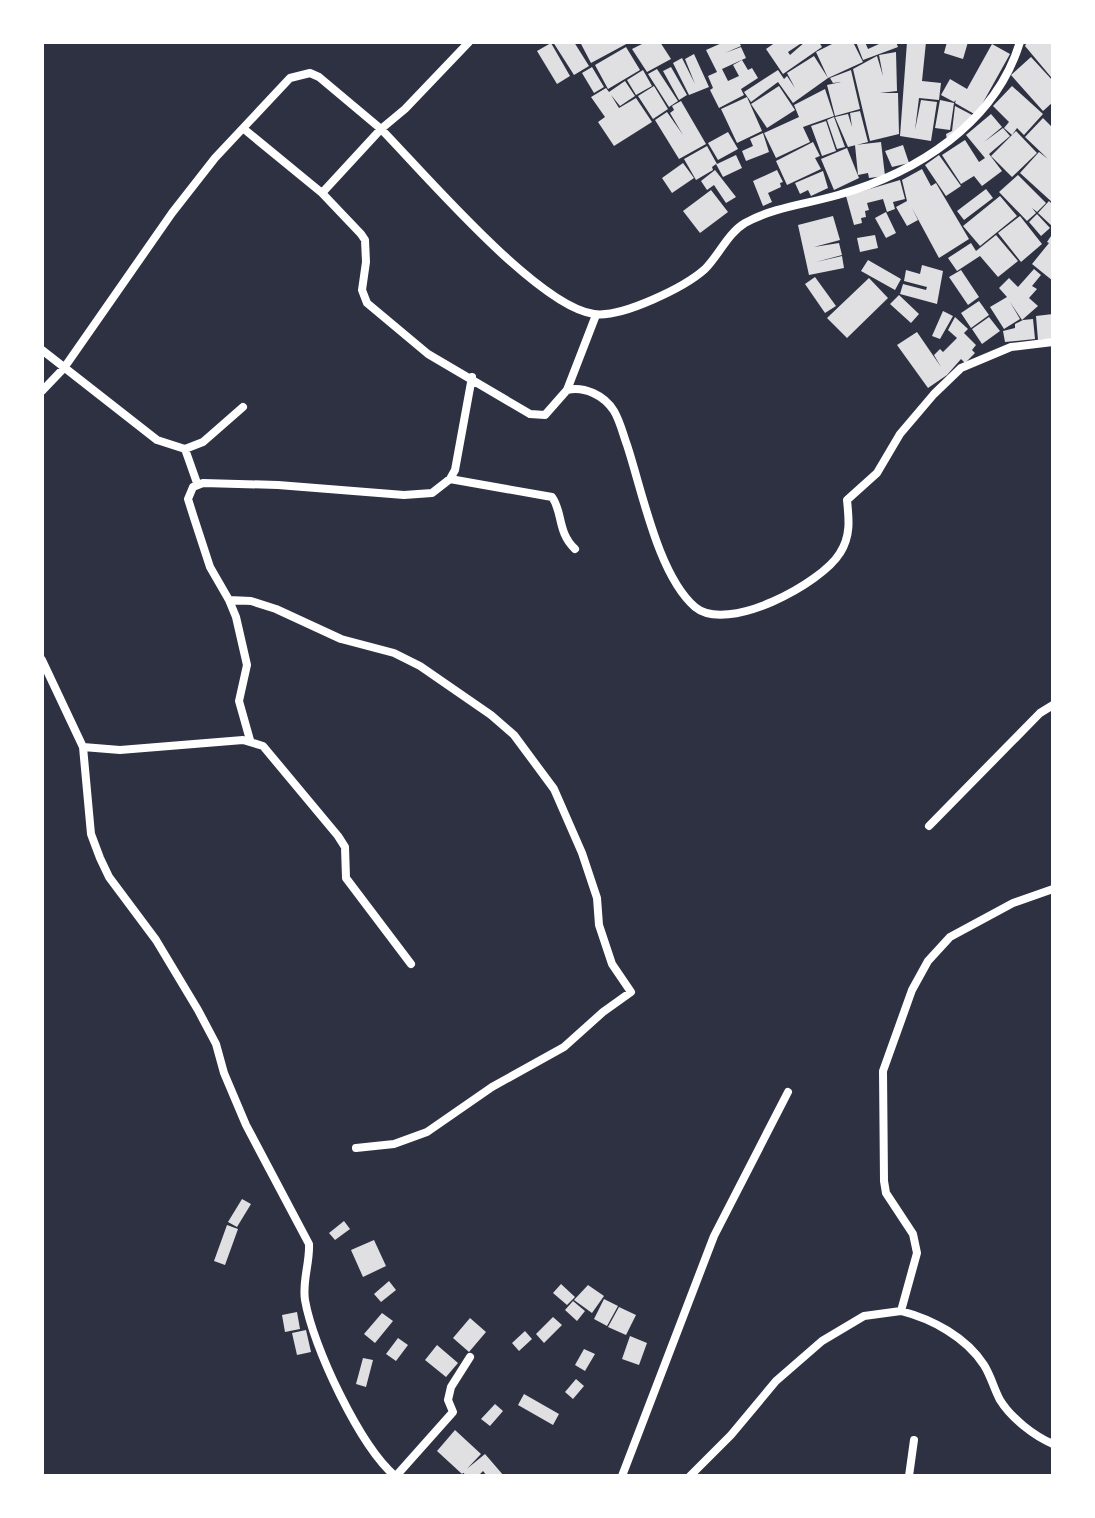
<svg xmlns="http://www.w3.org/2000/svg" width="1095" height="1518" font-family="Arial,sans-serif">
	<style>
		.building { fill: #e0e0e3 }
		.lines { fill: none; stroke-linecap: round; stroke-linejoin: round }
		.minor { stroke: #fff; stroke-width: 8 }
	</style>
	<rect width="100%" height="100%" fill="#2d3142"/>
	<path class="building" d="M553 42H574L589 66 574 75Z
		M580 42H630L591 63Z
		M646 42H660L671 59 647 72 632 49Z
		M724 42H739L741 46 725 53 741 47 746 58 722 69 728 81 739 76 733 65 742 60 748 70 752 68 758 78 741 89 744 95 719 108 710 90 713 88 708 76 717 72 706 50Z
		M776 42H803L788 52 790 55 805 42H819L822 47 783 74 766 49Z
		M836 42H853L863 62 828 78 816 52Z
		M856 42H865L868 49 879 44 878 42H896L898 47 863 60Z
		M907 42H926L922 81 941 83 939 100 919 98 915 130 921 100 937 102 931 141 900 136Z
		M947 42H968L963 59 944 53Z
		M1027 42H1053L1051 77 1025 46Z
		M551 43 570 76 557 84 537 51Z
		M992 44 1010 54 976 115 955 103 956 100 954 102 941 95 950 79 967 89Z
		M626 47 640 70 608 89 595 65Z
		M896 52 897 91 880 93H898L899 134 870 141 853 69 877 56 883 76 879 55Z
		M694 54 709 87 689 95 673 63 682 58 695 84 685 59Z
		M814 56 828 78 793 103 778 82 751 102 744 92 778 70 784 79 787 76 795 88 787 73Z
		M1031 57 1053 81V102L1043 111 1011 75Z
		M592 67 604 87 594 93 582 73Z
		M671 67 687 95 679 100 663 71Z
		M657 69 678 101 669 107 648 74Z
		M643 70 652 86 636 95 627 80Z
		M851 70 860 109 835 116 827 85 841 82 833 83 830 78Z
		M625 81 635 96 620 106 611 95 619 108 636 98 652 122 614 146 598 122 605 117 591 97 606 88 609 92Z
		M654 86 668 109 653 119 638 96Z
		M779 86 795 110 767 128 751 104Z
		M1012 86 1043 114 1024 135 1017 128 1012 135 1004 128 1009 122 993 106Z
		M825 89 834 116 803 127 810 142 776 158 764 133 799 117 794 105Z
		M747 97 762 131 737 143 721 109Z
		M940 100 954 103 950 130 935 128Z
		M681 101 706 144 679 159 655 120 667 112 683 135 670 113 674 110 672 106Z
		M955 106 974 116 947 140 946 134 952 131Z
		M860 111 868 142 848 147 835 117 848 114 852 127 850 113Z
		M991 114 1002 127 984 142 1003 128 1010 136 989 154 1002 171 982 186 974 176 961 184 942 155 965 140 979 162 985 158 966 135Z
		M834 117 845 147 837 149 827 120Z
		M1043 118 1053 128V203L1020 173 1039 152 1048 159 1025 137Z
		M826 121 836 151 822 156 811 126Z
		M1016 131 1037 153 1012 177 991 156Z
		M728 132 738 149 718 160 708 143Z
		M763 133 769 152 746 161 742 151 753 146 750 139Z
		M813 142 820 156 815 158 821 169 787 185 776 161Z
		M881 142 885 176 869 178 868 173 858 175 855 145Z
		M903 145 909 163 892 167 885 151Z
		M707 146 717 164 736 155 742 168 723 177 716 164 712 167 713 170 696 180 684 159Z
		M847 148 859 178 834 190 821 159Z
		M939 155 961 186 946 196 925 165Z
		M683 163 694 178 672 193 662 178Z
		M922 169 931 186 936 183 969 239 939 258 912 208 918 220 907 226 896 207 907 201 902 180Z
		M715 170 736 197 726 203 714 185 707 190 701 181Z
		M777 170 783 182 780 183 781 187 768 193 772 202 763 206 753 181Z
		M823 171 828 188 811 196 808 190 800 194 795 183Z
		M1018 175 1046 203 1037 212 1032 208 1036 213 1027 221 999 192Z
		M900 180 905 199 893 202 895 209 887 212 883 199 867 203 869 210 865 211 866 217 861 218 862 223 854 225 846 196Z
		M986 189 993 198 964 220 957 211Z
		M711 190 728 212 700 233 683 211Z
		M1000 196 1017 216 980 246 963 226Z
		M1049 201 1053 205V227L1038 213Z
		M886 212 896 233 886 238 875 218Z
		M1037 214 1050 228 1041 236 1029 222Z
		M833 216 840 240 814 247 839 243 842 255 816 262 842 256 844 268 809 275 798 225Z
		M1020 216 1042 244 1021 262 998 233Z
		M1053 233V281L1032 264 1049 243 1047 242Z
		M875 235 878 248 860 252 857 238Z
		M996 235 1018 261 998 277 980 256 957 271 948 258 971 243 976 251Z
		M868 260 901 279 895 290 861 271Z
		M922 265 943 271 937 304 900 294 903 284 926 290 927 287 904 281 906 270 920 274Z
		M1034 269 1041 275 1032 286 1037 289 1029 298 1038 306 1022 320 1010 302 1020 319 1004 329 990 307 1007 297 999 288 1009 278 1018 287Z
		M961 270 979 297 968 305 949 277Z
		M815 277 836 306 825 313 805 284Z
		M869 278 888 298 847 338 827 318Z
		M899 295 919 314 911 323 890 304Z
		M979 301 989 315 971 328 961 313Z
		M943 311 953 316 940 339 932 336Z
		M1053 314V339L1038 340 1036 316Z
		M955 317 968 329 964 333 976 345 972 350 975 353 965 363 961 359 947 375 928 388 897 345 917 332 941 367 934 355 940 349 943 352 957 338 948 330Z
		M989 317 1000 331 982 344 972 329Z
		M1033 319 1035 339 1005 342 1003 331 1015 328V324L1023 320Z
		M242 1199 251 1204 237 1227 228 1222Z
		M344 1221 350 1229 335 1240 329 1233Z
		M227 1225 238 1229 225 1265 214 1261Z
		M374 1240 386 1266 363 1277 351 1250Z
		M389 1281 396 1290 381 1302 374 1294Z
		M561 1284 575 1297 567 1305 553 1293Z
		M588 1285 604 1296 592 1313 574 1300Z
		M604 1299 618 1306 607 1326 594 1319Z
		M573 1301 585 1311 577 1321 565 1310Z
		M619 1307 636 1315 626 1335 608 1327Z
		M297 1312 300 1329 285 1332 282 1315Z
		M382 1313 393 1321 375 1343 364 1334Z
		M553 1317 562 1325 544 1343 536 1334Z
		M470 1318 486 1332 469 1352 453 1338Z
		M306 1330 311 1352 297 1355 292 1333Z
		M525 1331 532 1339 519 1351 512 1343Z
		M630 1336 647 1343 639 1365 622 1359Z
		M398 1338 408 1345 396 1361 386 1354Z
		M437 1345 458 1363 446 1377 425 1360Z
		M584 1349 595 1354 585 1371 575 1365Z
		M363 1358 373 1360 366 1387 356 1384Z
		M576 1379 584 1386 573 1399 565 1392Z
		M524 1394 559 1414 553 1425 518 1405Z
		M495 1404 503 1411 490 1426 481 1419Z
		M455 1430 481 1454 462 1474 437 1451Z
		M485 1454 504 1476H487L483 1471 480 1474 482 1476H466L463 1472Z"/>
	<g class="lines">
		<path class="minor" d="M469 42 405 109 381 129C423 172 538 307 594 314 622 318 685 287 705 269 719 255 728 233 745 223 774 207 807 204 838 195 916 173 995 124 1020 42
			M244 129 322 193 361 234 365 240 366 262 362 290 367 303 428 354 530 414 545 415 567 390 596 315
			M42 350 157 440 185 449 203 442 243 407
			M567 390C584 386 604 395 614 411 620 421 623 434 627 445 642 490 658 575 695 607 727 634 821 584 840 553 851 536 849 519 847 500L877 473 900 434 934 394 961 368 1011 347 1053 342
			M42 391 64 368 172 213 215 158 290 78 310 73 319 77 381 129 322 193
			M185 449 197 483
			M450 479 552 497C563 512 557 532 575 549
			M229 600 236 617 247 665 239 701 250 740
			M42 660 83 747 91 834 100 858 109 877 156 940 198 1010 216 1044 224 1073 246 1125 309 1244C310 1263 302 1281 305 1300 313 1347 360 1446 395 1476
			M83 747 120 750 243 740 263 746 338 836 345 847 346 878 411 964
			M929 826 1040 713 1053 705
			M1053 889 1013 903 950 937 928 961 912 990 883 1071 884 1181 886 1193 913 1234 917 1253 901 1311C932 1319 966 1337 984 1365 991 1376 994 1389 1000 1400 1011 1418 1034 1436 1053 1444
			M356 1148 394 1144 427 1132 492 1087 564 1047 603 1012 631 992 612 964 599 925 597 898 582 853 554 789 514 735 491 715 420 666 394 653 341 639 276 609 251 601 229 600 210 567 194 518 188 499 193 487 203 483 278 485 404 495 432 493 450 479 455 470 472 377
			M396 1476 453 1412 448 1400 451 1387 470 1357
			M622 1476 714 1236 788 1092
			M690 1476 731 1435 776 1381 822 1341 864 1316 901 1311
			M909 1476 914 1440"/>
	</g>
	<rect width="1095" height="1518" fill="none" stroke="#ffffff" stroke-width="88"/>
</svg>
